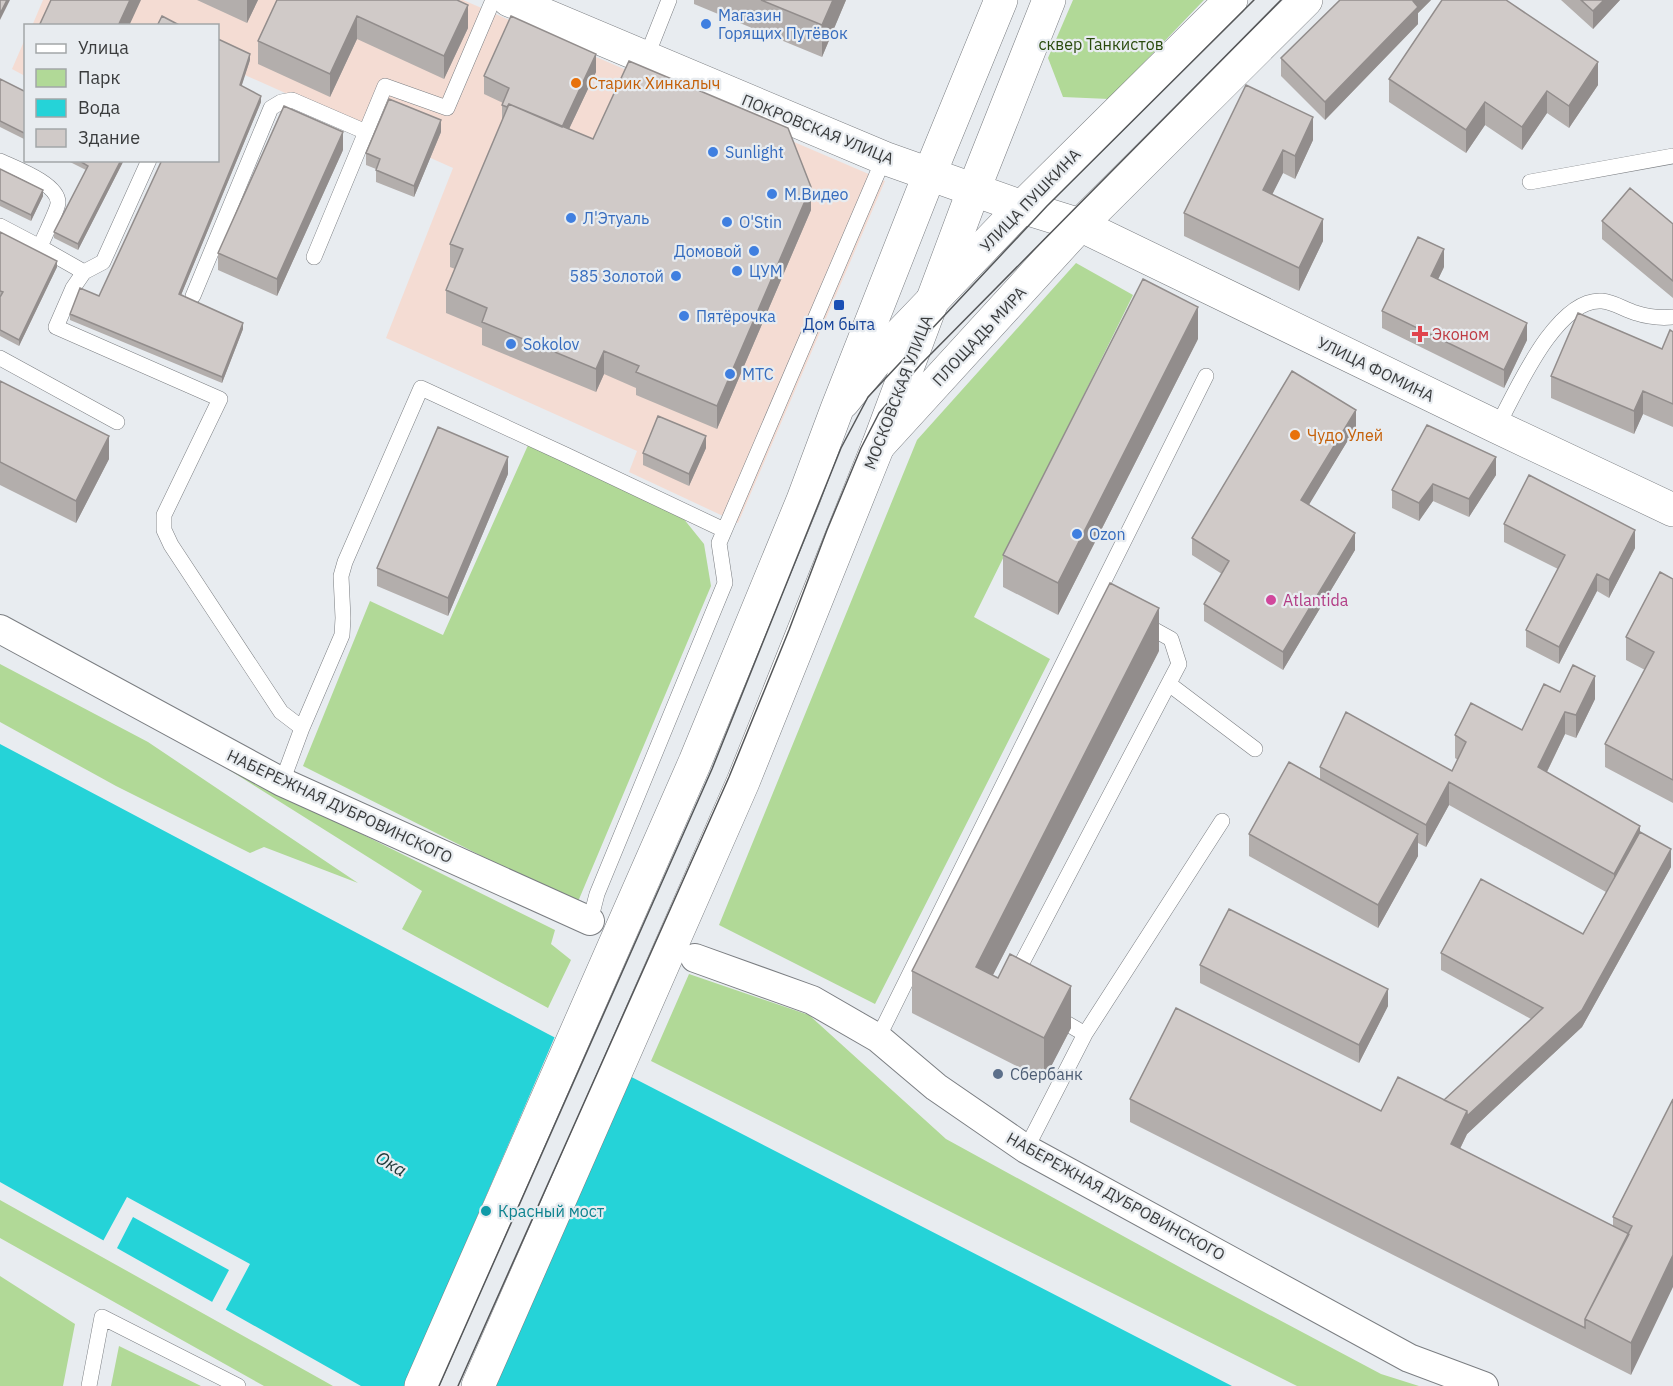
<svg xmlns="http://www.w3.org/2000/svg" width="1673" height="1386" font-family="'IBM Plex Sans',sans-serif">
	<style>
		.commercial { fill: #f4dcd3 }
		.green { fill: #b1d997 }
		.water { fill: #25d3d8 }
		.pier { fill: #e8ecf0 }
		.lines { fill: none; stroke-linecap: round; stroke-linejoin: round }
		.lane-casing { stroke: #7b7e82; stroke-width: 16 }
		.street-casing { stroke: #7b7e82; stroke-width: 30 }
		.secondary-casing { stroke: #7b7e82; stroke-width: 34 }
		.primary-casing { stroke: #7b7e82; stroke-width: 34 }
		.lane { stroke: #fff; stroke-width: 15 }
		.street { stroke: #fff; stroke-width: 28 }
		.secondary { stroke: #fff; stroke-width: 33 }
		.primary { stroke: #fff; stroke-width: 33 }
		.tram { stroke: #555759; stroke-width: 1.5 }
		.wall { fill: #b3aeac }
		.shaded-wall { fill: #928d8c }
		.building { fill: #d0cac8; stroke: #928d8c; stroke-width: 1.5 }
		.shop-dot { fill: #3f7fe0; stroke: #e8ecf0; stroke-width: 2 }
		.food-dot { fill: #e8710a; stroke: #e8ecf0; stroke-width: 2 }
		.transit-dot { fill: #1a4fb4; stroke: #e8ecf0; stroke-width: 2 }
		.health-dot { fill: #e0444e; stroke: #e8ecf0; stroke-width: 2 }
		.hotel-dot { fill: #d1479c; stroke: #e8ecf0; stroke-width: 2 }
		.service-dot { fill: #5c6f8a; stroke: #e8ecf0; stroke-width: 2 }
		.culture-dot { fill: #0f9aa8; stroke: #e8ecf0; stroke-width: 2 }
		.labels { text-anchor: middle; stroke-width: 4.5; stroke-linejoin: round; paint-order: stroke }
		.shop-label { font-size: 16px; fill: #366cbe; stroke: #e8ecf0; text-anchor: start }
		.park-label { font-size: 16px; fill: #294a0c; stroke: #e8ecf0 }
		.food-label { font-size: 16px; fill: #c56008; stroke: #e8ecf0; text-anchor: start }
		.street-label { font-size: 16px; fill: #3a3c3d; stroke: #e8ecf0 }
		.transit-label { font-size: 16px; fill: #164399; stroke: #e8ecf0 }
		.health-label { font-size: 16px; fill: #be3a42; stroke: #e8ecf0; text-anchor: start }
		.hotel-label { font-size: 16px; fill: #b23c85; stroke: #e8ecf0; text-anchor: start }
		.service-label { font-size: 16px; fill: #4e5e75; stroke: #e8ecf0; text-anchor: start }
		.culture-label { font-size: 16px; fill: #0d838f; stroke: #e8ecf0; text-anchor: start }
		.water-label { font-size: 18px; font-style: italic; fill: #203a3b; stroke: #e8ecf0 }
	</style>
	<rect width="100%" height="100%" fill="#e8ecf0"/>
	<path class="commercial" d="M43 0H463L885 181 738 523 629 472 637 451 386 338 453 168 218 63V26H32Z
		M25 39V76L12 69Z"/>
	<path class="green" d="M1073 0H1204L1109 99 1063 97 1048 58Z
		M1076 263 1133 295 974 617 1050 659 875 1004 719 925 917 440Z
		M529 443 679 513 704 544 711 586 577 904 303 766 370 601 443 635Z
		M0 664 148 742 358 883 264 847 250 853 116 786 0 722Z
		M215 761 555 930 551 944 571 960 548 1008 402 929 422 891Z
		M689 974 809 1015 946 1139 1185 1270 1381 1374 1419 1386H1297L651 1061Z
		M0 1200 333 1386H264L0 1238Z
		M0 1276 75 1324 63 1386H0Z
		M119 1346 201 1386H111Z"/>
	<path class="water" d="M0 744 548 1034 1232 1386H361L0 1182Z"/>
	<path class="pier" d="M556 1034 633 1074 493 1386H404Z
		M127 1197 250 1264 225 1311 211 1304 229 1270 133 1217 116 1250 102 1243Z"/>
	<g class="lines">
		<defs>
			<path id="lane" d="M646 58 669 0
				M149 160 103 262 84 272 73 288 56 327 220 399 164 515V530L171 545 281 712 302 728
				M0 161C15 168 59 184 58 203 58 209 43 239 40 247
				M1530 182 1673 156
				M0 226 40 247 84 272
				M314 257 385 86 447 108 493 0
				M193 296 271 108 281 102 292 100 366 132
				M0 358 117 422
				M1497 427C1515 394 1556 297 1602 301 1614 302 1625 310 1636 313 1648 317 1661 318 1673 317
				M1096 597 1206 376
				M1169 684 1255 749
				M282 782 302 728 342 635 343 618 341 576 345 562 421 388 566 455 724 530
				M590 921 597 894 725 583 719 543 884 158
				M1014 978 1179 664 1171 639 1142 623
				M1085 1034 1222 821
				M878 1038 1096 597 1119 610
				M1026 1149 1085 1034 1054 1016
				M89 1386 102 1317 238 1386"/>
			<path id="street" d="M0 629 282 782 590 921
				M695 958 812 1000 878 1038 936 1087 1026 1149 1409 1358 1484 1386"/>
			<path id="secondary" d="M509 0 884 158 1022 207 1080 225 1497 427 1673 510
				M843 402 885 350 1022 207 1231 0
				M878 446 1080 225 1306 0"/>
			<path id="primary" d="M421 1386 695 762 803 500 837 409 930 173 1001 0
				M478 1386 743 782 878 446 974 189 1049 0"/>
		</defs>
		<use href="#lane" class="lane-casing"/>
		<use href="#street" class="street-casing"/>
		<use href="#secondary" class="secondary-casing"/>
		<use href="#primary" class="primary-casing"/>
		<use href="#lane" class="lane"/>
		<use href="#street" class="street"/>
		<use href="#secondary" class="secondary"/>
		<use href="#primary" class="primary"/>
		<path class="tram" d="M439 1386 712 769 841 448 868 397 1047 206 1254 0
			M458 1386 729 777 789 630 827 530 861 448 879 413 921 364 1281 0"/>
	</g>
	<path class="wall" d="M197 0H258L247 23Z
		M277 0 468 28 444 79 357 39 330 97 258 64V41Z
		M694 0H846L822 57 694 4Z
		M1340 0H1431L1418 13V24L1325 120 1281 76V58Z
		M1561 0H1620L1593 29Z
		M250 60 241 86 261 102 181 295 243 329 222 383 70 320V314L99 296Z
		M596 72 569 129 593 139 811 210 717 429 636 395V388L604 374 596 392 482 345V328L446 313V290L455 269 450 267V244L502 121V105L503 103 484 94V76Z
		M0 79 26 92V140L0 127Z
		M1389 79 1598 85 1569 128 1547 113 1522 150 1485 125 1466 153 1389 102Z
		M1246 85 1313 140 1295 179 1283 173 1272 194 1323 241 1299 291 1184 236V213Z
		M441 132 414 197 376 182V169L366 165V153Z
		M343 150 277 296 218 270V253Z
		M66 160H124L78 250 54 238V232L86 170Z
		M0 169 43 196 31 221 0 206Z
		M1602 221 1673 224V298L1602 239Z
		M0 232 57 267 19 346 0 336Z
		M1444 267 1438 279 1527 340 1504 388 1382 328V311Z
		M1673 332V427L1643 414 1634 434 1551 398V376L1662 349Z
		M1198 339 1058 615 1003 587V555Z
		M0 381 109 459 76 523 0 485Z
		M1356 427 1308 505 1355 550 1283 670 1204 621V604L1222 574 1192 555V538Z
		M706 448 689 486 643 465V453Z
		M1496 457V475L1469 517 1433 501 1419 521 1392 508V490Z
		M508 474 448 616 377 586V568Z
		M1504 524 1635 548 1609 598 1597 591 1559 664 1526 647V630L1558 569 1504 542Z
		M1673 579V803L1605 767V744L1645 670 1626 660V637Z
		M1159 651 993 975 1071 1028 1044 1080 912 1013V971Z
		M1560 692 1595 699 1576 738 1565 734 1547 772 1640 832 1671 867 1582 1027 1467 1134 1460 1149 1613 1226V1217L1673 1099 1631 1375 1130 1122V1099L1381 1111 1444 1100 1531 1019 1441 970V953L1583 934 1606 892 1449 805 1426 847 1418 843V856L1378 928 1249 856V834L1320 779V767L1452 771 1458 760 1455 758V735L1522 730Z
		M1200 965 1388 1006 1359 1063 1200 983Z"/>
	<path class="shaded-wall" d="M7 0H10L0 20V14Z
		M130 0H141L129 26H118Z
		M247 0H258L247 23Z
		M833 0H846L822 57V25Z
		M1413 0H1431L1418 13V24L1325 120V102Z
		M1604 0H1620L1593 29V11Z
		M468 5V28L444 79V56Z
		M357 16V39L330 97V74Z
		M250 54V60L240 91V85Z
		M596 54V72L561 146V128Z
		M1598 62V85L1569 128V106Z
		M1547 91V113L1522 150V127Z
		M261 96V102L179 300V294Z
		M1485 102V125L1466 153V130Z
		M1313 117V140L1295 179V156Z
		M441 120V132L414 197V186Z
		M343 132V150L277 296V279Z
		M1283 150V173L1263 213V190Z
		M121 160H124L78 250V244Z
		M811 187V210L717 429V406Z
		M43 190V196L31 221V215Z
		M1323 219V241L1299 291V268Z
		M1444 249V267L1431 294V276Z
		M57 261V267L19 346V340Z
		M1198 307V339L1058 615V583Z
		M243 323V329L222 383V377Z
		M1527 323V340L1504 388V370Z
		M604 351V374L596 392V369Z
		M1643 391V414L1634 434V411Z
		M1356 410V427L1301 518V500Z
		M109 436V459L76 523V501Z
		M706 436V448L689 486V474Z
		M508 457V474L448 616V598Z
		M1496 457V475L1469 517V499Z
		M1433 484V501L1419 521V503Z
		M1635 530V548L1609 598V580Z
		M1355 533V550L1283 670V652Z
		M1597 574V591L1559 664V647Z
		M1159 608V651L978 1004 976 967Z
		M1595 676V699L1576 738V715Z
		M1565 712V734L1538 790V767Z
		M1449 782V805L1426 847V825Z
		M1640 826V849L1614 896V874Z
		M1418 834V856L1378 928V905Z
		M1671 849V867L1582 1027 1467 1134V1116Z
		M1071 986V1028L1044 1080V1038Z
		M1388 989V1006L1359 1063V1045Z
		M1467 1111V1134L1451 1167V1144Z
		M1673 1255V1287L1631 1375V1343Z"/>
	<path class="building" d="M0 0H7L0 14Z
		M51 0H130L118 26H39Z
		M277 0H457L468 5 444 56 357 16 330 74 258 41Z
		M761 0H833L822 25Z
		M1340 0H1413V1L1418 7 1325 102 1281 58Z
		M1442 0H1506L1598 62 1569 106 1547 91 1522 127 1485 102 1466 130 1389 79Z
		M1581 0H1604L1593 11Z
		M162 16 181 26H157Z
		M511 16 596 54 562 127 509 104 507 107 502 105 509 88 484 76Z
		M218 39 250 54 240 85 261 96 179 294 243 323 222 377 70 314 80 288 99 296 162 160H218Z
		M629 61 788 128 811 187 717 406 636 372 639 366 604 351 596 369 482 322 487 308 446 290 463 249 450 244 509 104 593 139Z
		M0 79 26 92V134L0 121Z
		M1246 85 1313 117 1295 156 1283 150 1263 190 1323 219 1299 268 1184 213Z
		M389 99 441 120 414 186 376 170 380 159 366 153Z
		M284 106 343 132 277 279 218 253Z
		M78 160H121L78 244 54 232 88 166Z
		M0 169 43 190 31 215 0 200Z
		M1630 188 1673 224V281L1602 221Z
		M0 232 57 261 19 340 0 330V297L3 292 0 291Z
		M1418 237 1444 249 1431 276 1527 323 1504 370 1382 311Z
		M1143 279 1198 307 1058 583 1003 555Z
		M1578 313 1662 349 1670 330 1673 332V404L1643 391 1634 411 1551 376Z
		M1292 371 1356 410 1301 500 1355 533 1283 652 1204 604 1229 561 1192 538Z
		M0 381 109 436 76 501 0 462Z
		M658 416 706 436 689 474 643 453Z
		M1427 425 1496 457 1469 499 1433 484 1419 503 1392 490Z
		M438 427 508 457 448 598 377 568Z
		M1529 475 1635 530 1609 580 1597 574 1559 647 1526 630 1565 555 1504 524Z
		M1660 572 1673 579V780L1605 744 1654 652 1626 637Z
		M1110 583 1159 608 976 967 998 978 1010 954 1071 986 1044 1038 912 971Z
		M1573 665 1595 676 1576 715 1565 712 1538 767 1640 826 1614 874 1449 782 1426 825 1320 767 1346 712 1452 771 1466 742 1455 735 1471 703 1522 730 1544 684 1560 692Z
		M1289 762 1418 834 1378 905 1249 834Z
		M1640 832 1671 849 1582 1010 1467 1116V1111L1444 1100 1543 1008 1441 953 1481 879 1583 934Z
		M1229 909 1388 989 1359 1045 1200 965Z
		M1176 1008 1381 1111 1398 1077 1467 1111 1451 1144 1629 1234 1585 1319V1328L1130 1099Z
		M1673 1099V1255L1631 1343 1585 1319 1632 1226 1613 1217Z"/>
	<g class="shop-dot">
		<circle cx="706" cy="24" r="6"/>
		<circle cx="713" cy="152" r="6"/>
		<circle cx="772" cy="194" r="6"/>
		<circle cx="571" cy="218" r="6"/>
		<circle cx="727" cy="222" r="6"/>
		<circle cx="754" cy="251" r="6"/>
		<circle cx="737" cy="271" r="6"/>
		<circle cx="676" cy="276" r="6"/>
		<circle cx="684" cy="316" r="6"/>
		<circle cx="511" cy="344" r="6"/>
		<circle cx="730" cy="374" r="6"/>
		<circle cx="1077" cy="534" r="6"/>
	</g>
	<g class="food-dot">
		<circle cx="576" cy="83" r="6"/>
		<circle cx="1295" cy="435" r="6"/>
	</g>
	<rect class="transit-dot" x="833" y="299" width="12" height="12" rx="3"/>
	<path class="health-dot" d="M1417 325h6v6h6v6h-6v6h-6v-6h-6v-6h6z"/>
	<circle class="hotel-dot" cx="1271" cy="600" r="6"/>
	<circle class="service-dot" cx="998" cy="1074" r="6"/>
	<circle class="culture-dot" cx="486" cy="1211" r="6"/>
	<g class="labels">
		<g class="shop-label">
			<text x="718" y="21">Магазин<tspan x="718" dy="18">Горящих Путёвок</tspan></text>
			<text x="725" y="158">Sunlight</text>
			<text x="784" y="200">М.Видео</text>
			<text x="583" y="224">Л'Этуаль</text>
			<text x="739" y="228">O'Stin</text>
			<text x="742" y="257" text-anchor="end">Домовой</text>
			<text x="749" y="277">ЦУМ</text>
			<text x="664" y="282" text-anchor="end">585 Золотой</text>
			<text x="696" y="322">Пятёрочка</text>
			<text x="523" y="350">Sokolov</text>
			<text x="742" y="380">МТС</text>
			<text x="1089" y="540">Ozon</text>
		</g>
		<g class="park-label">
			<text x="1101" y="50">сквер Танкистов</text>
		</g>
		<g class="food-label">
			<text x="588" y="89">Старик Хинкалыч</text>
			<text x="1307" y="441">Чудо Улей</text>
		</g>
		<g class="street-label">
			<text transform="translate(818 129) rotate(22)" y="6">ПОКРОВСКАЯ УЛИЦА</text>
			<text transform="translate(1030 200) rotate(-46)" y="6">УЛИЦА ПУШКИНА</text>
			<text transform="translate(979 336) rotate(-47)" y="6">ПЛОЩАДЬ МИРА</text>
			<text transform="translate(1376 369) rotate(26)" y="6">УЛИЦА ФОМИНА</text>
			<text transform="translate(898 392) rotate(-69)" y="6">МОСКОВСКАЯ УЛИЦА</text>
			<text transform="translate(340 806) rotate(25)" y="6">НАБЕРЕЖНАЯ ДУБРОВИНСКОГО</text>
			<text transform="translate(1116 1196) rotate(29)" y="6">НАБЕРЕЖНАЯ ДУБРОВИНСКОГО</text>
		</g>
		<g class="transit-label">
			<text x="839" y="330">Дом быта</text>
		</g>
		<g class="health-label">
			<text x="1432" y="340">Эконом</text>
		</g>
		<g class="hotel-label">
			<text x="1283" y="606">Atlantida</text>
		</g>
		<g class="service-label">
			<text x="1010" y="1080">Сбербанк</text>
		</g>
		<g class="culture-label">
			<text x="498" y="1217">Красный мост</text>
		</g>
		<g class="water-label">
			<text transform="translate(391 1164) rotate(30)" y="6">Ока</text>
		</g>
	</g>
	<rect x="24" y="24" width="195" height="138" fill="#e8ecf0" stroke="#a2a6a8" stroke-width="1.5"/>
	<rect x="36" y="44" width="30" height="9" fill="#ffffff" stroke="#a2a6a8" stroke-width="1.5"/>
	<text x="78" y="54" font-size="18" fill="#3a3c3d">Улица</text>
	<rect x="36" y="69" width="30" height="18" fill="#b1d997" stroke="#a2a6a8" stroke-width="1.5"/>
	<text x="78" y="84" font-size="18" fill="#3a3c3d">Парк</text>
	<rect x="36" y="99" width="30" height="18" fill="#25d3d8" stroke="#a2a6a8" stroke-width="1.5"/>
	<text x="78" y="114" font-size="18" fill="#3a3c3d">Вода</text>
	<rect x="36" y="129" width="30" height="18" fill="#d0cac8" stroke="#a2a6a8" stroke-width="1.5"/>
	<text x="78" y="144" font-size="18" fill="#3a3c3d">Здание</text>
</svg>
